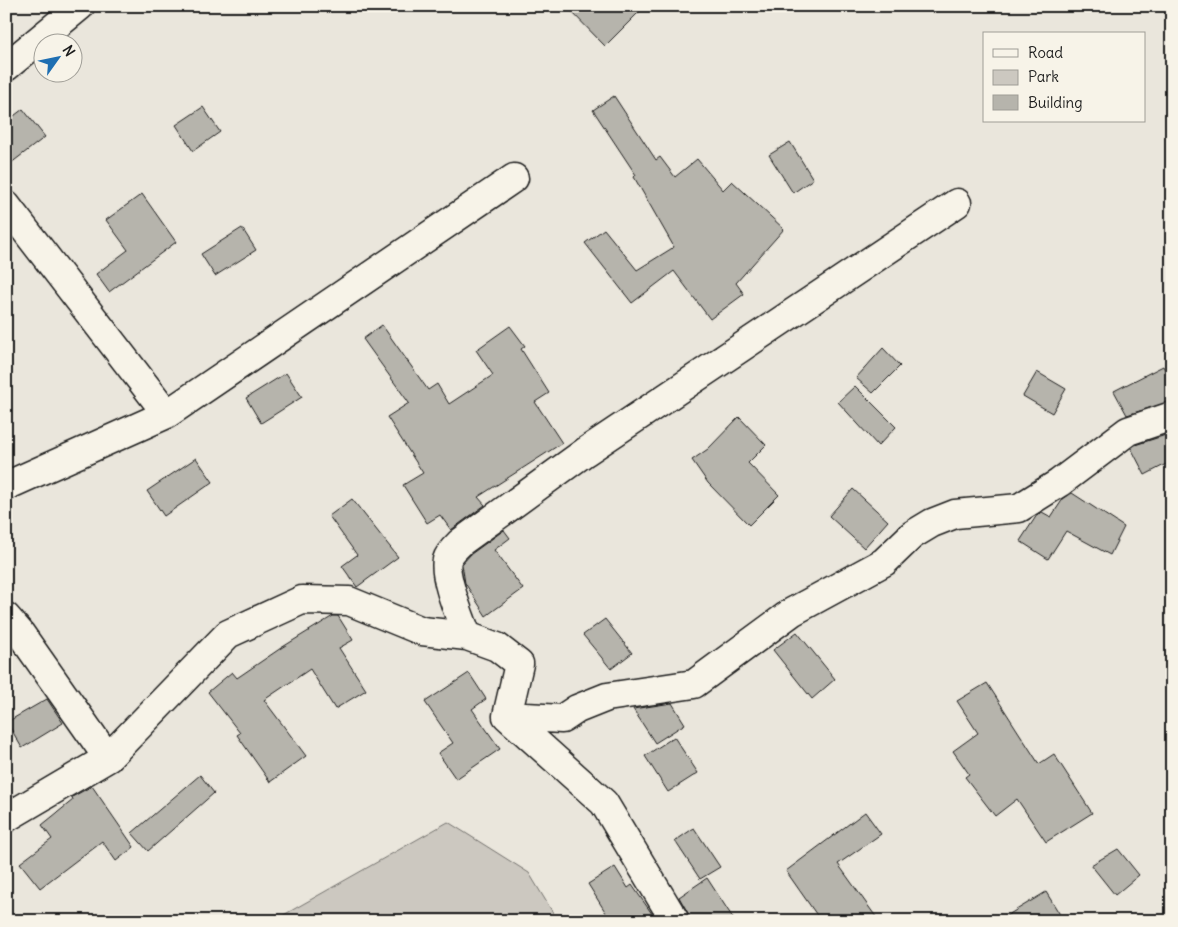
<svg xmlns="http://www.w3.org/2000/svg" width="1178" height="927" font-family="Delius,sans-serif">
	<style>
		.green { fill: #ccc8c0; stroke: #74726e }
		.building { fill: #b6b4ac; stroke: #1c1c1c }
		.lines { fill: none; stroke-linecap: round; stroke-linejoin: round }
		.street-casing { stroke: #1c1c1c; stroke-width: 31 }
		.street { stroke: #f7f3e8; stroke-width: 28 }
	</style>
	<rect width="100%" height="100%" fill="#eae6dc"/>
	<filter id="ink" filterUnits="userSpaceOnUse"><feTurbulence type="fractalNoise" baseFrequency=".02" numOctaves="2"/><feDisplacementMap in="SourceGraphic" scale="10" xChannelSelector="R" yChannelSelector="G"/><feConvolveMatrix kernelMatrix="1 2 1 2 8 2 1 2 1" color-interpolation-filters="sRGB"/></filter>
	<g filter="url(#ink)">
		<path class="green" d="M448 822 529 873 558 921H273Z"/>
		<path class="building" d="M566 6H645L605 46Z
			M614 96 656 160 660 157 675 177 697 159 723 190 732 181 784 229 736 283 744 294 710 319 674 271 632 303 585 243 604 229 637 270 674 247 634 177 636 175 593 110Z
			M203 107 220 132 193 151 176 125Z
			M23 109 45 137 6 167V122Z
			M790 142 813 179 793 193 769 155Z
			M142 194 176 242 109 292 96 274 128 250 106 220Z
			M242 228 256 250 215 276 201 254Z
			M382 325 428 390 437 384 449 404 493 375 476 350 510 326 525 346 521 349 549 393 535 402 562 443 478 497 485 505 451 530 440 515 427 523 403 485 423 473 387 417 409 403 363 339Z
			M883 348 900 366 873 393 856 378Z
			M1163 366 1172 384V401L1127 415 1114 391Z
			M1037 372 1066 389 1052 413 1023 396Z
			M286 373 302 397 261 423 246 398Z
			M855 386 896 427 878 446 838 402Z
			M739 417 766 445 748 463 779 495 749 525 708 483 692 460 708 449Z
			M1172 433V461L1145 475 1131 448 1135 445Z
			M196 458 213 482 164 516 147 491Z
			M853 489 888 521 864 548 829 516Z
			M1072 493 1124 527 1110 555 1066 531 1048 559 1020 541 1037 515 1042 512 1051 517 1063 499Z
			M352 499 398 557 357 587 342 566 357 555 329 516Z
			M504 530 510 538 494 550 523 589 486 616 465 583 462 564 471 554Z
			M333 616H338L353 640 339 648 366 690 335 709 310 669 264 700 306 756 270 782 237 735 240 733 208 692 232 672 237 678 281 648Z
			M605 619 632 653 611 669 583 635Z
			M797 632 835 679 812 699 773 650Z
			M469 673 486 699 472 709 500 749 456 779 438 753 453 743 425 702Z
			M987 683 1039 764 1054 754 1092 813 1046 842 1017 799 995 816 965 777 969 774 953 751 978 733 957 701Z
			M47 699 63 723 22 748 7 722Z
			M672 703 685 724 655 743 633 709Z
			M674 737 698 773 668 792 645 756Z
			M200 775 214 793 148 851 132 833Z
			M92 786 134 847 116 861 102 841 40 888 20 863 52 839 42 825 73 800 72 797Z
			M865 812 881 834 838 864 879 921H821L786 871Z
			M694 828 720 867 700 879 675 841Z
			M1118 849 1139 875 1115 895 1091 865Z
			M615 867 628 888 632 885 657 921H611L588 884Z
			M707 878 735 921H691L688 913 679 897Z
			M1046 892 1064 921H998Z"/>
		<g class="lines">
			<defs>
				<path id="street" d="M6 67 80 6
					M6 205 167 414
					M6 486 167 414 514 178
					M6 617 20 633 108 758
					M467 636C461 619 443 577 447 560 449 553 456 547 461 542L585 452 957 203
					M507 716 562 719 577 709 607 697 694 684 792 612 884 562 912 535 932 523 955 514 1019 508 1059 483 1128 431 1172 416
					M6 818 108 758 228 634 302 600 349 601 422 631 467 636 497 647 519 664 507 716 604 803 675 921"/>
			</defs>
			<use href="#street" class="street-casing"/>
			<use href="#street" class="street"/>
		</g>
	</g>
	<rect width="1178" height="927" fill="none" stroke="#f7f3e8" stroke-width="25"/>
	<rect x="12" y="12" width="1153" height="902" fill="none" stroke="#1c1c1c" stroke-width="2" filter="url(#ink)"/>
	<rect x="983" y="32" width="162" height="90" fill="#f7f3e8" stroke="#9f9d96"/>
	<rect x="993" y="49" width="25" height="8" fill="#f7f3e8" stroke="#9f9d96"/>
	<text x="1028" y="58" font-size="15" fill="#1c1c1c">Road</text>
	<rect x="993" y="70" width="25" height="15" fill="#ccc8c0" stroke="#9f9d96"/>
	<text x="1028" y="82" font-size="15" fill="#1c1c1c">Park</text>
	<rect x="993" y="95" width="25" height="15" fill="#b6b4ac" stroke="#9f9d96"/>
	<text x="1028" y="108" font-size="15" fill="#1c1c1c">Building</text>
	<g transform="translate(58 58) rotate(57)"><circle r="24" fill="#f7f3e8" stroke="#9f9d96"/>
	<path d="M0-4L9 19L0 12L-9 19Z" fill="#1f6fb2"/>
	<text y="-8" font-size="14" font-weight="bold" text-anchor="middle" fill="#1c1c1c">N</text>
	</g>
</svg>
